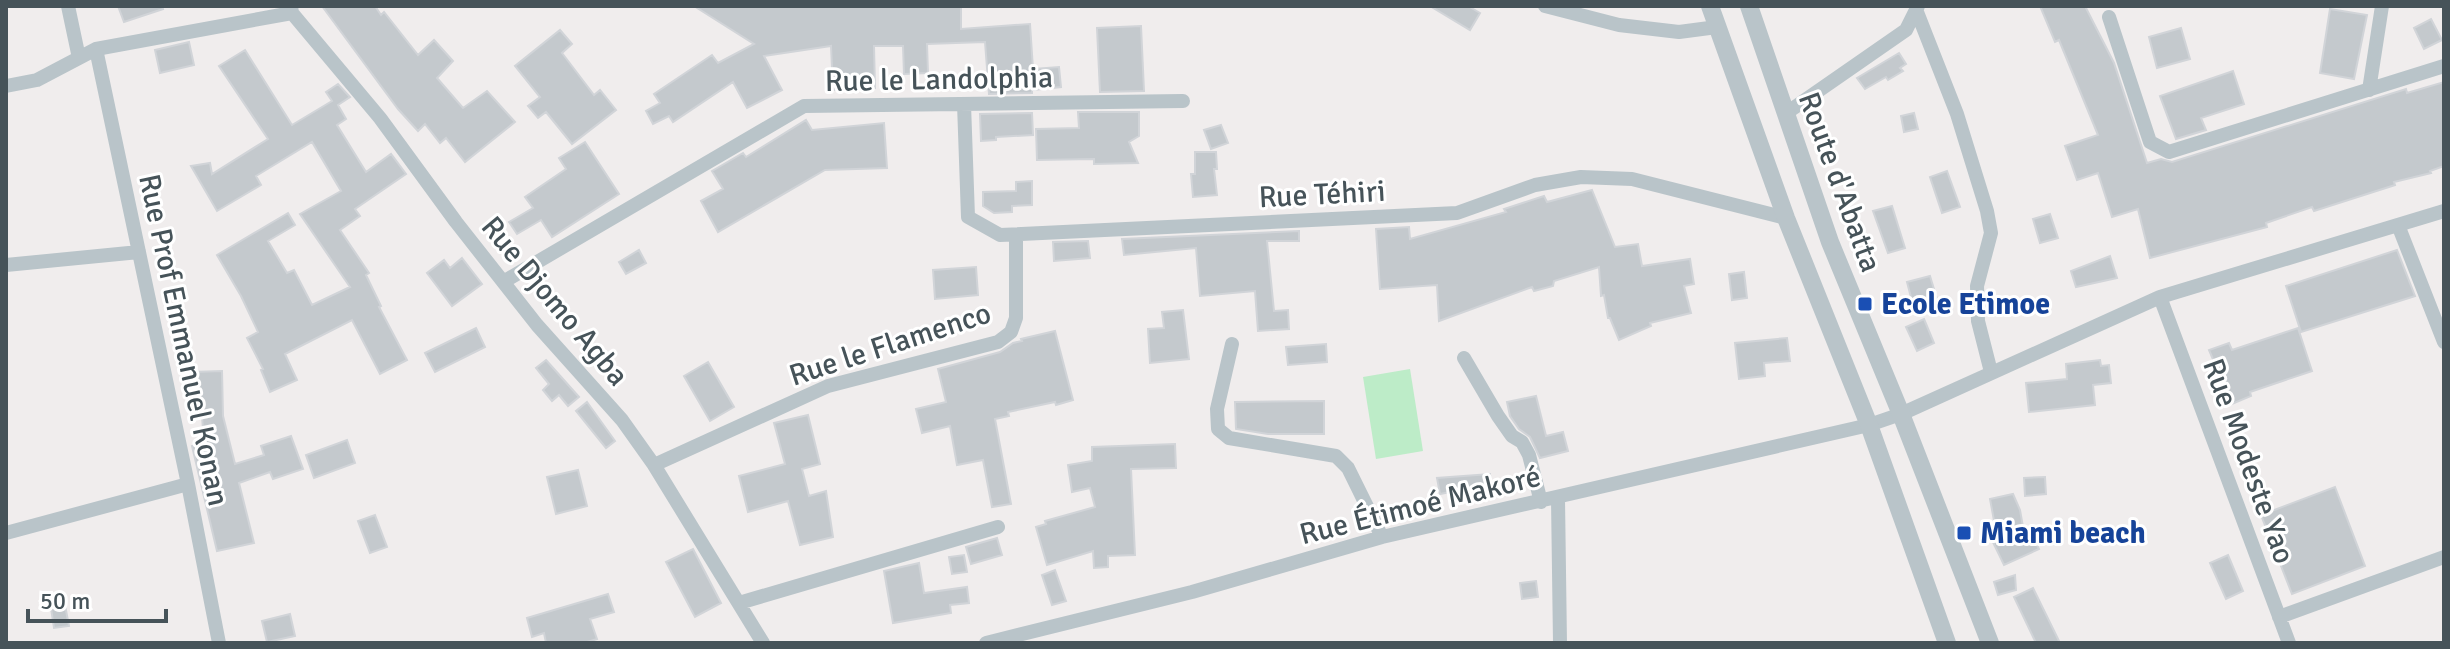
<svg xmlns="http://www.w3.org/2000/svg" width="2450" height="649" font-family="Signika,sans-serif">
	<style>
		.green { fill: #bdecc8 }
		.building { fill: #c4c9cd; stroke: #d1d4d8; stroke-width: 2 }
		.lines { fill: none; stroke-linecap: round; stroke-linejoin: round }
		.minor { stroke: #b9c4c9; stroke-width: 14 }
		.tertiary { stroke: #b9c4c9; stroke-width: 18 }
		.transit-dot { fill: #1a4fb4; stroke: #fff; stroke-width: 3 }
		.labels { text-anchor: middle; stroke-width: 6; stroke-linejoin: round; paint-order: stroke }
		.street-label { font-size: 30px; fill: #465359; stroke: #fff }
		.transit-label { font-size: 30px; font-weight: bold; fill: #164399; stroke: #fff; text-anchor: start }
	</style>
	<rect width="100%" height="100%" fill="#f0eded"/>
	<path class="green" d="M1410 369 1423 451 1376 459 1363 377Z"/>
	<path class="building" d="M118 6H162L163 9 124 22Z
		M322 6H375L381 15 384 12 418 55 434 40 453 61 437 78 463 108 487 91 515 122 465 162 446 138 440 143 425 124 418 131 398 109Z
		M694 6H961V29L1030 24 1033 69 1059 67 1061 87 1032 90V93L989 94 985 42 927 44 928 73 904 74 903 46H874L875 88 833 90 831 46 764 56 782 90 747 108 733 82 673 122 669 116 653 124 646 111 660 103 654 94 712 55 718 63 754 44Z
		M1430 6H1468L1480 13 1470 30Z
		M2040 6H2085L2114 63 2147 163 2161 159 2172 162 2406 89 2407 93 2444 82V166L2430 171 2431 173 2394 182 2395 185 2314 211 2312 207 2266 223 2267 227 2150 258 2138 209 2112 217 2098 173 2077 180 2065 146 2098 135 2059 40 2055 42Z
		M2330 9 2367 15 2354 79 2320 73Z
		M2431 19 2442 40 2424 49 2414 28Z
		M1141 26 1144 91 1100 92 1097 28Z
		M2181 28 2190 59 2157 68 2149 37Z
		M560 30 572 44 562 53 594 95 600 90 616 110 572 144 546 112 538 118 528 106 540 97 515 66Z
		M189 42 194 65 160 73 155 50Z
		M245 50 292 125 332 101 326 92 338 84 350 97 338 105 346 119 337 125 366 172 391 154 406 174 355 209 360 216 340 230 369 273 366 275 381 306 379 307 407 360 380 374 352 320 285 354 297 380 270 392 261 370 263 369 247 338 258 332 241 296 217 255 288 213 295 225 268 241 287 273 294 270 312 305 350 287 300 214 341 191 312 142 256 176 261 185 217 211 191 166 210 163 212 174 268 139 219 66Z
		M1899 53 1906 64 1900 68 1903 71 1888 80 1886 77 1865 89 1857 78Z
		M2233 71 2244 104 2201 118 2206 130 2176 139 2160 96Z
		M1078 112H1139V136L1129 142 1138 163 1094 164V159L1037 160 1036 129 1079 128Z
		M1032 113 1033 135 996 137V140L981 141 980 114Z
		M1914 113 1918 129 1904 132 1901 116Z
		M806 120 812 130 884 123 887 168 825 170 718 232 701 201 723 189 712 171 743 153 746 157Z
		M1221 125 1228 143 1211 149 1204 130Z
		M585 142 619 194 552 237 541 220 517 234 509 222 533 208 525 197 566 169 559 158Z
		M1195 152H1216L1217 169H1214L1217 195 1193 197 1191 174H1195Z
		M1947 171 1960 207 1942 213 1930 177Z
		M1032 181V205L1012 206V212L994 213 983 206V192L1016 191V182Z
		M1592 190 1615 247 1638 244 1642 266 1690 259 1694 284 1684 286 1691 313 1650 323 1651 326 1619 340 1610 318H1608L1604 295 1601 296 1599 267 1554 281 1553 286 1534 291 1532 287 1439 321 1437 285 1380 289 1376 229 1409 227 1410 239 1506 212 1504 209 1544 196 1547 202Z
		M1892 206 1905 248 1888 253 1873 211Z
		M2050 214 2058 238 2040 243 2033 219Z
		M1299 231V241H1267L1274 311 1288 310 1289 329 1258 331 1255 291 1200 296 1196 248 1124 255 1122 239Z
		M1088 241 1090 258 1054 261 1053 242Z
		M639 250 646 263 626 274 619 262Z
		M2397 250 2415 296 2301 332 2286 286Z
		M2110 256 2117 278 2076 287 2071 271Z
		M462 258 482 284 452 306 427 273 444 260 450 268Z
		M976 267 978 295 935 299 933 270Z
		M1744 272 1747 298 1732 300 1729 274Z
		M1930 276 1937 299 1913 305 1907 282Z
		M1183 310 1189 359 1150 363 1148 329 1164 328 1162 312Z
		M1924 319 1934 343 1917 351 1906 327Z
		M476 328 485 347 435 372 425 353Z
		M2298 328 2312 371 2250 392 2251 396 2232 404 2209 350 2229 343 2232 350Z
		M1055 331 1073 400 1056 405 1055 402 1008 412 1009 416 995 419 1011 504 992 507 983 460 957 465 950 426 922 433 916 409 946 402 938 369 1000 352 1013 343 1022 341 1021 339Z
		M1787 338 1790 361 1764 363 1765 376 1739 379 1735 343Z
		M1326 344 1327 362 1288 365 1286 347Z
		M546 360 579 397 568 406 559 395 552 401 543 390 549 384 536 368Z
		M2100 360 2101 366 2109 365 2111 383 2093 385 2095 405 2029 412 2026 383 2067 379 2066 364Z
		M708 362 734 407 710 421 684 376Z
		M222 371 223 416 235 464 264 455 261 446 291 436 303 469 273 479 270 472 239 483 254 543 217 551 192 446 204 444 202 416H194L192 372Z
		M1536 396 1546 436 1563 432 1568 451 1540 458 1530 437 1519 429 1510 416 1507 402Z
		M1324 401V434H1268L1236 429 1235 402Z
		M587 402 615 441 606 448 576 411Z
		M808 415 820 464 802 469 809 496 826 491 833 537 800 545 788 501 748 512 739 476 785 464 774 423Z
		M347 440 355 463 314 478 306 455Z
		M1175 444 1176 468 1131 469 1135 555 1108 556V567L1094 568 1093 551 1047 565 1036 527 1046 524 1045 521 1095 507 1090 488 1072 492 1068 465 1092 461V447Z
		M578 470 587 506 556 514 547 477Z
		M1490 474 1491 484 1440 494 1437 478Z
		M2045 477 2046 494 2025 496 2024 478Z
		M2335 487 2365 566 2292 594 2261 515Z
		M2013 494 2020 510 2025 538 2032 534 2039 549 2004 565 1987 530 1995 526 1990 499Z
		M375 515 387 547 370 553 358 521Z
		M997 538 1002 555 971 564 966 547Z
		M693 549 721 603 695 617 666 562Z
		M964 555 967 572 952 574 949 557Z
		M2228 555 2243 591 2226 599 2210 563Z
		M919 563 924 593 967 587 969 603 950 605 951 613 893 623 884 571Z
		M1055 570 1066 601 1052 605 1042 575Z
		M2015 575 2016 590 1998 595 1994 582Z
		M1536 581 1538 597 1522 599 1520 583Z
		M2033 588 2060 643H2036L2014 597Z
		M608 594 614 612 590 619 597 639 584 643H546L544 633 532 637 527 618Z
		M65 605 69 626 54 628 51 608Z
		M290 614 295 636 267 642 262 621Z"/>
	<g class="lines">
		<path class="minor" d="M68 6 79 58
			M291 6 292 13 380 118 456 222 537 325 622 420 654 465 763 643
			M1545 6 1619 25 1679 32 1717 27
			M1917 12 1957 114 1987 211 1991 233 1977 286 1978 321 1991 372
			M2109 17 2150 142 2169 152 2444 66
			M96 49 188 484 219 643
			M6 86 37 80 96 49 292 13
			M2369 90 2382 6
			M964 104 968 217 1000 235 1457 213 1535 185 1581 177 1632 179 1786 218
			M1785 114 1906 30 1918 6
			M2398 225 2444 342
			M6 265 139 252
			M503 282 804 106 1183 101
			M2160 297 2289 643
			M1232 344 1217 409 1218 429 1229 438 1336 456 1348 468 1382 537
			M1464 358 1498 416 1512 436 1522 442 1529 455 1541 502
			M654 465 828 386 998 342 1011 332 1016 318V236
			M1558 499 1560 643
			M6 533 188 484
			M739 603 998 527
			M2279 617 2444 557
			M986 643 1192 592 1382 537 1869 425 1901 414 2160 297 2444 211"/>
		<path class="tertiary" d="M1710 6 1786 218 1869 425 1947 643
			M1749 6 1830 242 1901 414 1990 643"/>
	</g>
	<g class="transit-dot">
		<rect x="1857" y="296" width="16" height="16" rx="4"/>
		<rect x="1956" y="525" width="16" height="16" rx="4"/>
	</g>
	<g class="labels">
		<g class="street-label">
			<text transform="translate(939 79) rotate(-1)" y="10">Rue le Landolphia</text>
			<text transform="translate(1840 182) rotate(70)" y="10">Route d'Abatta</text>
			<text transform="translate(1322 194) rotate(-3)" y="10">Rue Téhiri</text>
			<text transform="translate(555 301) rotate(50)" y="10">Rue Djomo Agba</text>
			<text transform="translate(184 340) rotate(78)" y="10">Rue Prof Emmanuel Konan</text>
			<text transform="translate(890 344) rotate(-18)" y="10">Rue le Flamenco</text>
			<text transform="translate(2249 461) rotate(70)" y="10">Rue Modeste Yao</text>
			<text transform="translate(1420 505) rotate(-14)" y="10">Rue Étimoé Makoré</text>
		</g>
		<g class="transit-label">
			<text x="1881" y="314">Ecole Etimoe</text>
			<text x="1980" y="543">Miami beach</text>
		</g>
	</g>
	<rect width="2450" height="649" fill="none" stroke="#465359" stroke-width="16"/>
	<path d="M28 609v12h138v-12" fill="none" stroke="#465359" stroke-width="4"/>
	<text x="40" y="609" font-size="24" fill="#465359" stroke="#ffffff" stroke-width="6" paint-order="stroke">50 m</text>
</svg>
